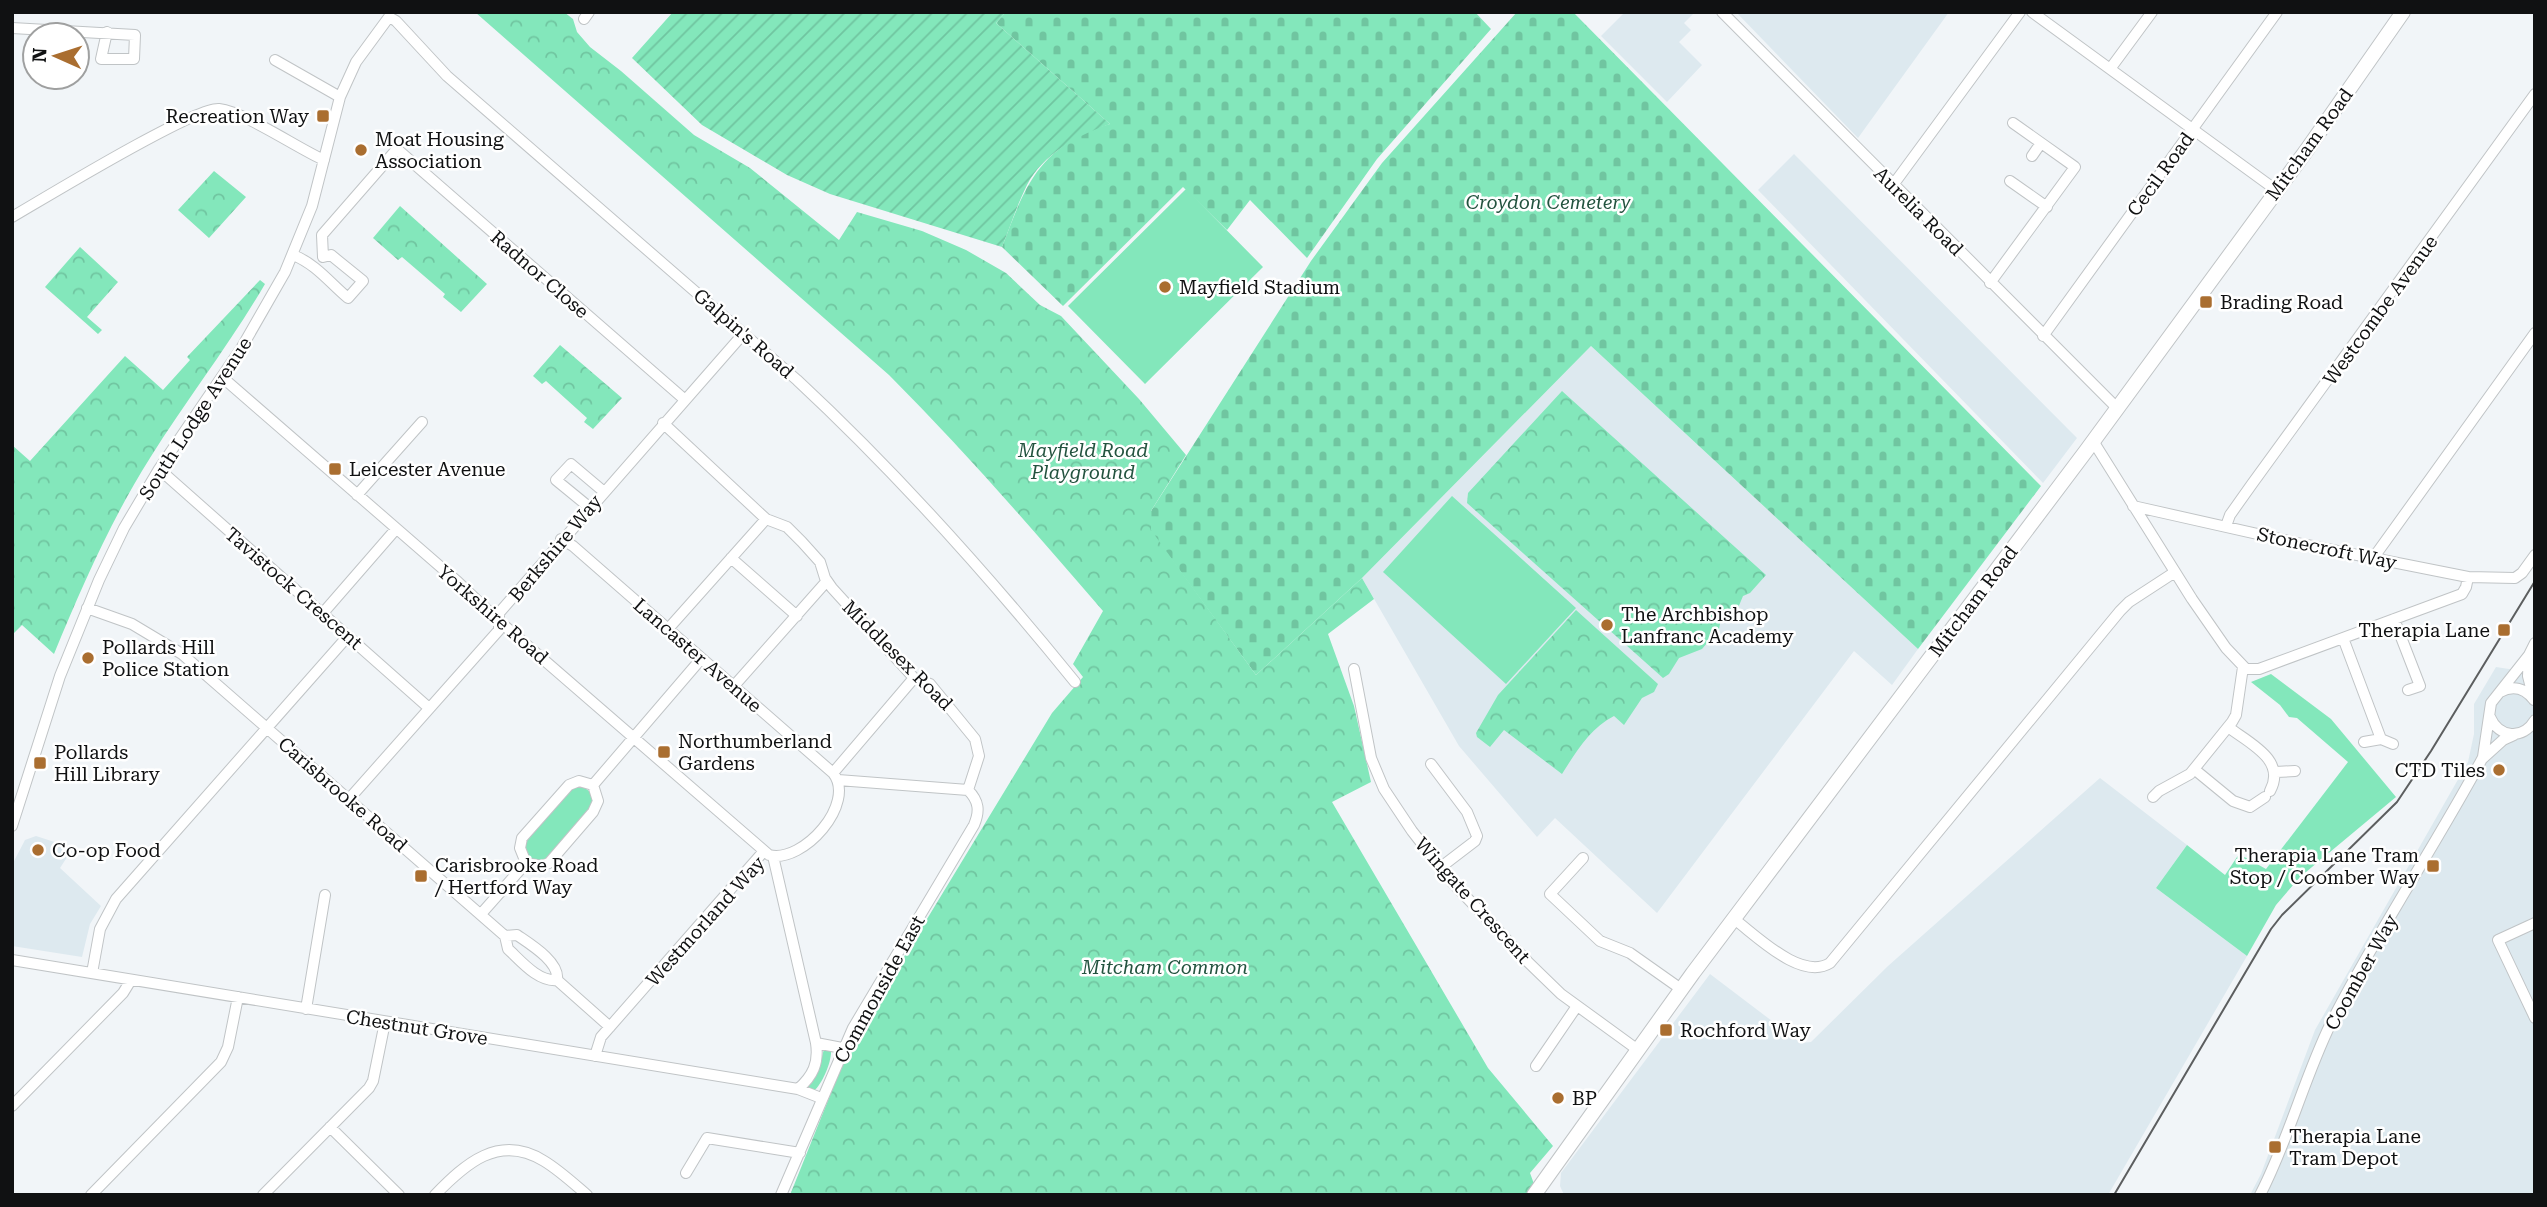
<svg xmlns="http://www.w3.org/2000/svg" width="2547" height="1207" font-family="'Roboto Serif',serif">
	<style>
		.built { fill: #dde9ef }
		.grass { fill: #83e7bb }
		.cemetery { fill: url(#cemetery-stones) }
		.park { fill: url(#park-crowns) }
		.garden { fill: url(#garden-furrows) }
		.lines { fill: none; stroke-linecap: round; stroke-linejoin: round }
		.minor-casing { stroke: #c0c4c6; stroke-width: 12 }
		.major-casing { stroke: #c0c4c6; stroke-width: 16 }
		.minor { stroke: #fff; stroke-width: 10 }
		.major { stroke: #fff; stroke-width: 14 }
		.tram { stroke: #5c5e5f; stroke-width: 2 }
		.poi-dot { fill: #aa6e30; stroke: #fff; stroke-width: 2.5 }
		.labels { text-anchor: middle; stroke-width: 5; stroke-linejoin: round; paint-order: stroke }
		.poi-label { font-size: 19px; fill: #101112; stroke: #fff; text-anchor: start }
		.street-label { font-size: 19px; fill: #101112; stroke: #fff }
		.park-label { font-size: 19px; font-style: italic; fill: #23533f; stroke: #fff }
	</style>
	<defs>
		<pattern id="cemetery-stones" width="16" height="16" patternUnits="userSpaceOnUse" patternTransform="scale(1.75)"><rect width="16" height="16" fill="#83e7bb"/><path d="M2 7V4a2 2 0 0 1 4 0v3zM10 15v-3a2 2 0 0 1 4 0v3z" fill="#70c5a0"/></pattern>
		<pattern id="park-crowns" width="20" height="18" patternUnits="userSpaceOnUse" patternTransform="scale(1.75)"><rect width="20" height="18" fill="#83e7bb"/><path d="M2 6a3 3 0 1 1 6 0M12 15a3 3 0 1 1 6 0" fill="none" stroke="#70c5a0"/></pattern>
		<pattern id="garden-furrows" width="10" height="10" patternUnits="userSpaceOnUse" patternTransform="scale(1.75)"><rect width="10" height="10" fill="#83e7bb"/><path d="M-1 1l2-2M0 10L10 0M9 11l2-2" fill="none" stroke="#70c5a0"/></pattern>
	</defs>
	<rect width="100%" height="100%" fill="#f1f5f8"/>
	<path class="built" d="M1625 12H1695L1684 23 1691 30 1679 42 1702 65 1667 102 1601 36Z
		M1736 12H1949L1858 138Z
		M1794 154 2077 438 2043 483 1758 190Z
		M1591 346 1918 649 1892 685 1854 651 1657 913 1555 818 1537 837 1459 746 1362 578Z
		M2496 667 2535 673V1195H2250L2261 1174 2315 1030 2468 762 2474 734V704Z
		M2100 778 2187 845 2156 888 2247 956 2108 1195H1564L1560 1186 1561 1173 1710 974 1801 1043 1811 1042 1888 966Z
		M36 836 73 848 60 868 101 906 90 924 82 957 12 946V865L25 840Z"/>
	<path class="grass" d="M1186 189 1263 267 1145 384 1068 306Z
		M1452 496 1576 608 1506 684 1383 572Z
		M2271 674 2331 719 2396 797 2300 877 2276 905 2247 956 2156 888 2187 845 2225 875 2239 854 2266 869 2348 762 2297 718 2289 717 2280 705 2251 682Z
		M574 786C584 786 588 789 594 797L592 807 544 861 533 860 526 854 525 843Z
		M824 1049 831 1050C832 1062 822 1084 814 1091L808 1088V1085L818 1072Z"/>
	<path class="cemetery" d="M1006 12H1475L1491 29 1377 159 1307 258 1250 200 1227 230 1183 187 1063 306 1002 247C1022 196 1032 160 1084 133 1092 129 1101 127 1110 124L996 23Z
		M1517 12H1573L2041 486 1918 649 1591 346 1362 578 1256 675 1150 530 1151 511 1311 261 1382 163Z"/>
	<path class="park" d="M475 12H564L573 19 577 32 590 47 621 71 694 135 750 168 839 240 857 212 922 231 966 250 1006 273 1040 305 1061 316 1139 399 1186 455 1151 511V530L1256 675 1362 578 1374 599 1328 634 1354 706 1371 782 1332 802 1488 1068 1553 1146 1530 1173 1538 1195H790L835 1083 856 1036 1052 713 1083 677 1073 664 1103 611C1034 531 964 450 889 375Z
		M214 171 246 197 209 238 178 210Z
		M400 206 487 284 461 312 443 297 445 294 402 257 398 260 373 238Z
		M80 247 118 282 87 317 102 330 98 334 45 287Z
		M260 280 265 284C230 344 187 399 150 458 111 520 82 586 54 654L22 625 12 635V445L30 461 125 356 163 390 190 360 187 357Z
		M560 345 622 398 593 429 584 422 587 418 546 381 542 384 533 376Z
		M1562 391 1766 575 1750 593 1743 596 1738 608 1721 619 1719 629 1702 649 1679 658 1669 674 1663 678 1467 503 1468 493Z
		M1576 610 1658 684 1654 692 1642 698 1624 725 1614 716C1590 728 1576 752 1562 774L1504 730 1490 747 1477 737 1476 733 1498 695Z"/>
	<path class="garden" d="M673 12H1006L996 23 1110 124C1078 135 1043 154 1027 185 1017 205 1010 227 1002 247L830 194 787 175 702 125 632 58Z"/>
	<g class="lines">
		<defs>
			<path id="minor" d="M1722 12 2117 408
				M2032 12 2276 190
				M389 17 396 21 447 76 797 380C897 473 989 576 1075 682
				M584 19 589 12
				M12 28 135 35 134 59H101L107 32
				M275 60 340 97
				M2110 69 2152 12
				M2032 156 2041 143
				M2010 181 2047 207
				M1893 185 2020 12
				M12 217C43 199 195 106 219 109 245 112 297 148 324 160
				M293 255C316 264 330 283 348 298L363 281 331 255 323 257 322 235 397 149 684 399
				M1990 283 2075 167 2013 123
				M2043 336 2277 12
				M222 377 458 582 499 621 769 855C803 864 857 803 833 773L914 678
				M663 423 766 519 787 527 802 542 820 562 825 578 832 588 915 679 930 684 975 739 979 756 968 790
				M2093 441 2192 599 2226 648 2246 669H2259L2462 594 2466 587 2468 577
				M159 469 429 708
				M357 495 422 422
				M2133 506 2302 544 2468 577 2515 578 2522 573 2535 555
				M589 507 556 480 571 464 603 491
				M2226 526 2230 515 2252 484 2535 94
				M561 539 573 546 833 773
				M2374 557 2535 333
				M731 558 797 616
				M87 608 132 624 182 654 505 936 508 949C521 961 538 982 557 980L610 1027
				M323 613 396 529
				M2394 619 2420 686 2408 690
				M668 629 766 519
				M2343 638 2381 739
				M2529 655 2528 676 2534 700
				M1354 669 1371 758 1384 789 1412 831 1452 882 1528 962 1561 994 1638 1050
				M733 687 826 582
				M2500 692C2513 685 2525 688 2534 700
				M2490 717C2499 738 2523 740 2535 720
				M2228 727C2249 743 2287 760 2270 791
				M2364 742 2381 739 2393 744
				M2483 757 2491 703 2529 655 2535 643
				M1431 764 1467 812 1477 836 1475 841 1441 867
				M2194 769 2233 801 2250 807 2265 797
				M2276 772 2295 771
				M838 780 968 790
				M2153 797 2159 791 2190 774 2232 722 2236 715 2243 667
				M349 799 499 630V613L744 333
				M12 826 60 676 99 580 124 528 159 469 242 347 285 272 312 206 340 97 356 62 389 17
				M773 856 816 1043 842 1048
				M1583 858 1550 894 1600 941 1630 953 1681 989
				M526 863 520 848 522 838 569 785 579 781 593 785 701 659
				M481 914 526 863 541 866 549 863 593 812 598 801 593 785
				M1734 919C1757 936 1801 981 1830 963L2120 611 2129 602 2175 572
				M2535 923 2498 940 2535 1018
				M505 936 517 935C530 944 560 962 557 980
				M12 960 798 1089 821 1098
				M92 973 100 929 116 899 348 636
				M306 1009 325 895
				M595 1056 601 1037 764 851
				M1536 1066 1577 1006
				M798 1089C813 1076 819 1063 816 1043
				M12 1106 123 993 131 980
				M330 1127 399 1195
				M686 1173 707 1138 800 1153
				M91 1195 221 1062 228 1047 238 997
				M263 1195 369 1088 373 1081 385 1022
				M435 1195C465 1164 499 1133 544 1161 559 1170 573 1183 587 1195
				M781 1195 853 1028 974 825C980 811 979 801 968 790
				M2260 1195C2289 1139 2304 1078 2331 1023 2377 932 2434 848 2482 759L2503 740 2514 735"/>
			<path id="major" d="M1534 1195 1693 973 2086 451 2306 151 2403 12"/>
		</defs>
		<use href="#minor" class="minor-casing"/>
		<use href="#major" class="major-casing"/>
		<use href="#minor" class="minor"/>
		<use href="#major" class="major"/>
		<path class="tram" d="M2114 1195 2271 929 2282 915 2397 802 2431 751 2535 581"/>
	</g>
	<g class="poi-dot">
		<rect x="316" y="109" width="14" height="14" rx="3.5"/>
		<circle cx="361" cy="150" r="7"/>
		<circle cx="1165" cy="287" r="7"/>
		<rect x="2199" y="295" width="14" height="14" rx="3.5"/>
		<rect x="328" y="462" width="14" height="14" rx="3.5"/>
		<circle cx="1607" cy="625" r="7"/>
		<rect x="2497" y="623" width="14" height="14" rx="3.5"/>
		<circle cx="88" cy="658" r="7"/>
		<rect x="657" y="745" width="14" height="14" rx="3.5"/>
		<rect x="33" y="756" width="14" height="14" rx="3.5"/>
		<circle cx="2499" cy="770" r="7"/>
		<circle cx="38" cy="850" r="7"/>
		<rect x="2426" y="859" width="14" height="14" rx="3.5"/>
		<rect x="414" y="869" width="14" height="14" rx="3.5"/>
		<rect x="1659" y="1023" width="14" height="14" rx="3.5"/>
		<circle cx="1558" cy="1098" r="7"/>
		<rect x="2268" y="1140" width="14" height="14" rx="3.5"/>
	</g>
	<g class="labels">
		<g class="poi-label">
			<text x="309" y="123" text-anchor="end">Recreation Way</text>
			<text x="375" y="146">Moat Housing<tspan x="375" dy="22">Association</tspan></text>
			<text x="1179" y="294">Mayfield Stadium</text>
			<text x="2220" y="309">Brading Road</text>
			<text x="349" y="476">Leicester Avenue</text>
			<text x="1621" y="621">The Archbishop<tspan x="1621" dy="22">Lanfranc Academy</tspan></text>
			<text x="2490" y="637" text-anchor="end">Therapia Lane</text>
			<text x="102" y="654">Pollards Hill<tspan x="102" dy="22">Police Station</tspan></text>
			<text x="678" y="748">Northumberland<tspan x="678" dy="22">Gardens</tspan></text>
			<text x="54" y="759">Pollards<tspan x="54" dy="22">Hill Library</tspan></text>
			<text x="2485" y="777" text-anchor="end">CTD Tiles</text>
			<text x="52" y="857">Co-op Food</text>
			<text x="2419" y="862" text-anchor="end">Therapia Lane Tram<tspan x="2419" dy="22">Stop / Coomber Way</tspan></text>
			<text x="435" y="872">Carisbrooke Road<tspan x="435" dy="22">/ Hertford Way</tspan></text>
			<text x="1680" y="1037">Rochford Way</text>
			<text x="1572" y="1105">BP</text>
			<text x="2289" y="1143">Therapia Lane<tspan x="2289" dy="22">Tram Depot</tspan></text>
		</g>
		<g class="street-label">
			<text transform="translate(2309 144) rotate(-54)" y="7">Mitcham Road</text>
			<text transform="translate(2160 174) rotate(-54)" y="7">Cecil Road</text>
			<text transform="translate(1919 211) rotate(45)" y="7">Aurelia Road</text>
			<text transform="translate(540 274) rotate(41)" y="7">Radnor Close</text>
			<text transform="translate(2380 310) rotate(-54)" y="7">Westcombe Avenue</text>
			<text transform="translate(744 333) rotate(41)" y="7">Galpin's Road</text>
			<text transform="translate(195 418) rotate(-57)" y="7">South Lodge Avenue</text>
			<text transform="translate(555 548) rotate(-50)" y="7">Berkshire Way</text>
			<text transform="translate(2327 548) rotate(12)" y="7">Stonecroft Way</text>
			<text transform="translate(294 588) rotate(41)" y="7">Tavistock Crescent</text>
			<text transform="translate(1973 601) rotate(-53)" y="7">Mitcham Road</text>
			<text transform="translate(493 614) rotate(41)" y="7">Yorkshire Road</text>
			<text transform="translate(698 655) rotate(41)" y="7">Lancaster Avenue</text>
			<text transform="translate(898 655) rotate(45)" y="7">Middlesex Road</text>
			<text transform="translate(343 794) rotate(41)" y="7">Carisbrooke Road</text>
			<text transform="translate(1473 900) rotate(48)" y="7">Wingate Crescent</text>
			<text transform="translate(705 921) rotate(-48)" y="7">Westmorland Way</text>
			<text transform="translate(2361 972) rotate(-61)" y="7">Coomber Way</text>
			<text transform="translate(879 989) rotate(-61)" y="7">Commonside East</text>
			<text transform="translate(417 1027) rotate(9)" y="7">Chestnut Grove</text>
		</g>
		<g class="park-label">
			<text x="1548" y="209">Croydon Cemetery</text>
			<text x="1083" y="457">Mayfield Road<tspan x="1083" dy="22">Playground</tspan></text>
			<text x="1165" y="974">Mitcham Common</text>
		</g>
	</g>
	<rect width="2547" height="1207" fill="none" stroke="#101112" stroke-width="28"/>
	<g transform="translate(56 56) rotate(273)"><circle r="33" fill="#ffffff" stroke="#9fa0a0" stroke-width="2"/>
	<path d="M0-5L12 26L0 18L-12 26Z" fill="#aa6e30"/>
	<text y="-10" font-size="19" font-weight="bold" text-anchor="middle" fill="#101112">N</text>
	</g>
</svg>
